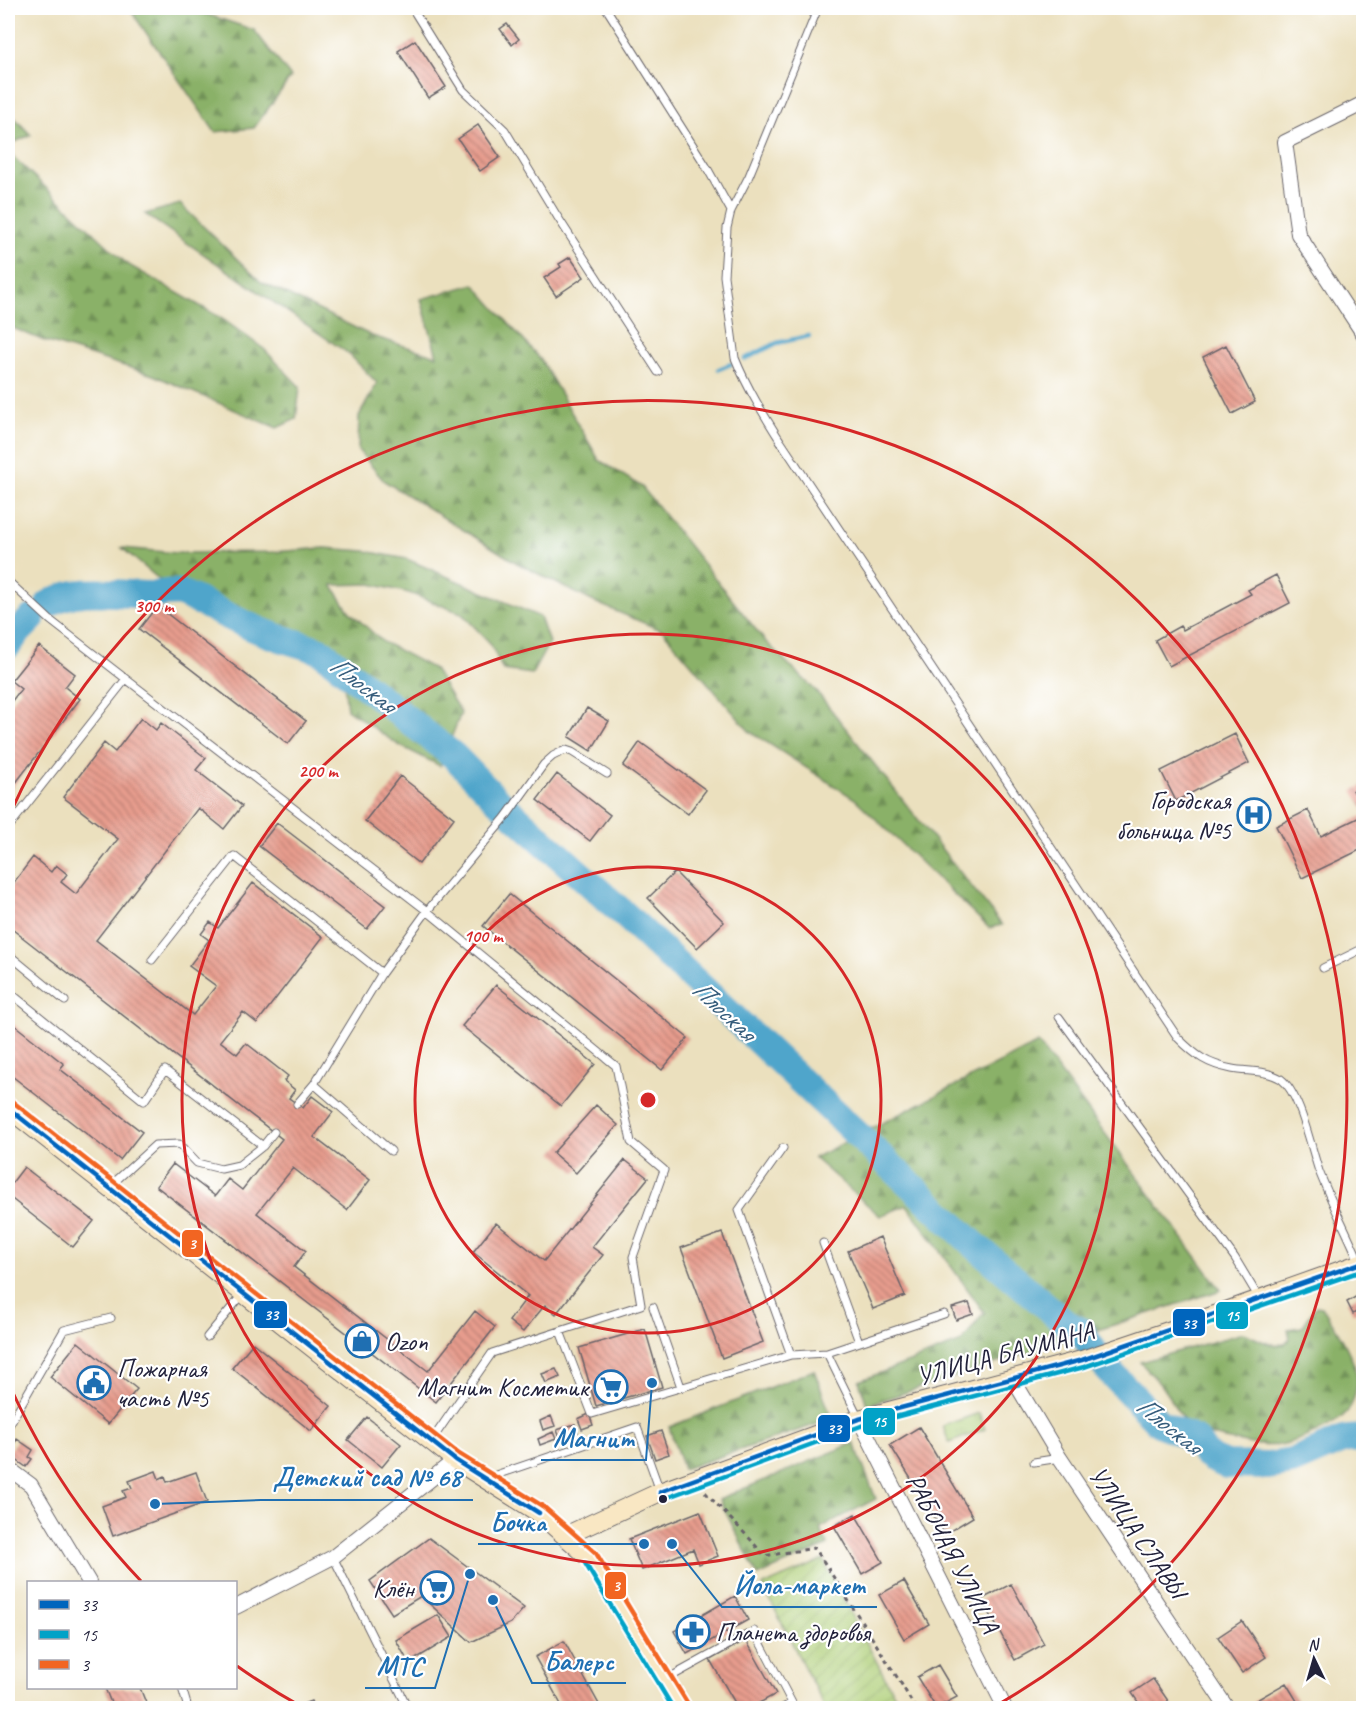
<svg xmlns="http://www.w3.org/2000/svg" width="1371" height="1716" font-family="Caveat,sans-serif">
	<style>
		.forest { fill: url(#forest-firs); stroke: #566a51; stroke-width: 1.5 }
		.park { fill: url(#park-tufts); stroke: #687858; stroke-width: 1.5 }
		.garden { fill: url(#garden-furrows); stroke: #687858; stroke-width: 1.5 }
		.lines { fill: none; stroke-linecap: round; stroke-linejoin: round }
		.stream { stroke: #4fa5cb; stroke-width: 4.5 }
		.river { stroke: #4fa5cb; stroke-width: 28 }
		.building { fill: url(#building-back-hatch) }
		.lane-casing { stroke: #686469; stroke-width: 9 }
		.street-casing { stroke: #686469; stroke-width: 16 }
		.secondary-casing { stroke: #686469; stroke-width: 20 }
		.path { stroke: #686469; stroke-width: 3; stroke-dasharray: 4.5 4.5; stroke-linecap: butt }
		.lane { stroke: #fff; stroke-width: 7 }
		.street { stroke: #fff; stroke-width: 14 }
		.secondary { stroke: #f9e7c3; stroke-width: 18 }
		.bus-1-casing { stroke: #fff; stroke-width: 9 }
		.bus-2-casing { stroke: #fff; stroke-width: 9 }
		.bus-3-casing { stroke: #fff; stroke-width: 9 }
		.bus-1 { stroke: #0065bd; stroke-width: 4.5 }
		.bus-2 { stroke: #02a2c7; stroke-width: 4.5 }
		.bus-3 { stroke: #f26522; stroke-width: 4.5 }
		.ring { fill: none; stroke: #d62828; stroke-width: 3 }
		.bus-dot { fill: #22223b; stroke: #fff; stroke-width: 2 }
		.labels { text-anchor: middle; stroke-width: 4.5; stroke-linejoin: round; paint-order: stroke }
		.poi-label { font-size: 26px; fill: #22223b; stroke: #fff; text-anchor: end }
		.street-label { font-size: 26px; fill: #22223b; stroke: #fff }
		.water-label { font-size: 27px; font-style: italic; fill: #365d7c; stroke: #fff }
		.centre { fill: #d62828; stroke: #fff; stroke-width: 3 }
		.ring-label { font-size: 18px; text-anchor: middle; font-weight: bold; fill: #d62828; stroke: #fff; stroke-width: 4.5; stroke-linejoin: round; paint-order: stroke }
		.leader { fill: none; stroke: #1f6fb2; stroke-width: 2 }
		.callout-dot { fill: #1f6fb2; stroke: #fff; stroke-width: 2 }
		.callout-label { font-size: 27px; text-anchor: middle; font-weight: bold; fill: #1f6fb2; stroke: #fff; stroke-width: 4.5; stroke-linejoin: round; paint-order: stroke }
		.line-badge { stroke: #fff; stroke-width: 2 }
		.badge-label { font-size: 16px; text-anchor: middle; font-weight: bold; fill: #fff }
	</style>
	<defs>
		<pattern id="forest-firs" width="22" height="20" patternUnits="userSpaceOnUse" patternTransform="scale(1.5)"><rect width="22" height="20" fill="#8ab167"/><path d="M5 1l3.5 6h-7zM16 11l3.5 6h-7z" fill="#709056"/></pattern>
		<pattern id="park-tufts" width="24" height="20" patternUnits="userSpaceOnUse" patternTransform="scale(1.5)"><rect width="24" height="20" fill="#adce76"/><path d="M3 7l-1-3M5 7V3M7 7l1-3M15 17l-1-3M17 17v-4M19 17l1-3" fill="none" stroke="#95b167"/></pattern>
		<pattern id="garden-furrows" width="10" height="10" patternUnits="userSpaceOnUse" patternTransform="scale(1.5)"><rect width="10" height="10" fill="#adce76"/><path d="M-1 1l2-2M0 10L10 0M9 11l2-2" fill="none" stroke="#95b167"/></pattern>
		<pattern id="building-back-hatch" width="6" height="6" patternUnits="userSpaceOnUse" patternTransform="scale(1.5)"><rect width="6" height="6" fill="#e79c8d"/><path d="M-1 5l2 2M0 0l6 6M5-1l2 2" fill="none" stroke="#bb7f74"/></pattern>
	</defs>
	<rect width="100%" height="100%" fill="#fff"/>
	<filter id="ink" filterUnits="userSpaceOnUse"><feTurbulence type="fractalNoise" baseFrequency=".0167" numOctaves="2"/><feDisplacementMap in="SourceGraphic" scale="12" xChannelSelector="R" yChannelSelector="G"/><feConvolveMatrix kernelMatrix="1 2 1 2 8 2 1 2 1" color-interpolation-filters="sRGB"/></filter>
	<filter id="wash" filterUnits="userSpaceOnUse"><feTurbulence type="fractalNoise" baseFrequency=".008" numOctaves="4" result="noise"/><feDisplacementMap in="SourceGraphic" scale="24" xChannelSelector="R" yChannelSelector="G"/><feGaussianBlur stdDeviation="1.35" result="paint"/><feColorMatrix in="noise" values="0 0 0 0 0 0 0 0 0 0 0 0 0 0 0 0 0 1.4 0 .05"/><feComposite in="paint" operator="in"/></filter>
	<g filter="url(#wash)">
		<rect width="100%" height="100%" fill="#ebe0be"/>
		<path class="forest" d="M129 8H188L254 30 291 77 254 128 215 132Z
			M8 111 31 135 8 145Z
			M8 152 127 264 221 318 264 349 300 387 296 419 277 428 153 375 42 340 8 326Z
			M180 204 261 282 372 336 437 356 421 299 474 284 541 360 599 460 642 487 765 641 817 692 1002 925 989 928 855 799 749 731 663 631 592 601 517 563 384 481 358 450 359 416 377 383 349 354 145 214Z
			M122 548 177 553 273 552 325 548 365 551 407 559 540 617 549 643 532 674 503 670 490 643 461 613 409 593 371 584 332 585 349 611 383 642 434 669 461 713 440 766 397 744 347 709 344 684 317 658 273 645 198 612Z
			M1038 1043 1221 1290 867 1405 859 1381 962 1342 984 1312 907 1205 880 1216 814 1158Z
			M1316 1306 1322 1307C1334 1325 1360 1363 1357 1385 1356 1391 1352 1406 1348 1411 1335 1426 1299 1441 1280 1445 1264 1448 1213 1438 1199 1431 1181 1422 1175 1405 1164 1390 1157 1380 1149 1371 1140 1362L1243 1333C1259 1338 1266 1347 1285 1344L1290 1339 1288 1329 1302 1327Z
			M814 1370 832 1419 683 1469 669 1427Z
			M854 1443 876 1499 820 1528 828 1545 758 1576 719 1499Z"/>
		<path class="park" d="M979 1413 985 1429 949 1443 943 1426Z"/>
		<path class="garden" d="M823 1560 901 1708H825L763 1586Z"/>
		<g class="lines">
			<path class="stream" d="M745 359 777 343 809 336
				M719 369 731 364"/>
			<path class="river" d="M49 604C76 585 121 595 152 595 162 594 171 591 181 593 208 605 233 620 261 631 281 640 302 643 322 652L454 756 495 798 624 914 970 1241 1067 1324 1081 1331 1099 1359 1111 1373 1159 1423 1196 1440 1205 1454 1212 1459 1226 1465 1268 1466 1292 1462 1340 1441 1348 1439 1364 1438
				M8 645 17 633 31 619"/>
		</g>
		<g id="blocks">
			<path class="building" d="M507 24 519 39 512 45 500 29Z
				M415 40 446 87 428 98 398 51Z
				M478 125 500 157 480 171 458 139Z
				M570 257 584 277 556 296 544 278 561 267 559 264Z
				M1226 345 1255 402 1232 414 1203 357Z
				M1276 575 1290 603 1169 666 1155 640 1180 626 1183 630 1251 594 1248 590Z
				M157 606 306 721 288 744 139 629Z
				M39 646 75 674 65 687 80 699 8 793V706L21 689 11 681Z
				M587 708 609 721 591 751 569 737Z
				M141 718 156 730 161 723 206 758 196 770 242 806 224 829 198 808 96 940 193 1015 216 986 189 966 209 940 201 934 210 922 218 928 253 883 323 937 257 1023 243 1012 220 1041 237 1054 246 1043 288 1076 284 1081 295 1090 289 1098 303 1108 312 1096 333 1112 314 1137 370 1180 347 1210 293 1168 257 1213 306 1251 294 1267 428 1371 475 1311 495 1327 436 1402 156 1186 173 1164 215 1196 228 1179 242 1190 282 1139 8 926V890L33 857 51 872 56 865 67 874 61 882 76 894 118 839 63 797 104 743 115 752Z
				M1235 734 1249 763 1176 801 1161 771Z
				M640 742 706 790 688 814 623 766Z
				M557 774 610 815 590 841 537 800Z
				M400 776 454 818 419 864 365 821Z
				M1364 785V810L1353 790Z
				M1308 810 1321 836 1364 815V848L1302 878 1276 826Z
				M277 823 385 906 367 929 259 846Z
				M675 872 724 922 697 948 648 898Z
				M509 894 688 1038 662 1070 483 926Z
				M496 985 595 1064 561 1106 462 1026Z
				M8 1020 64 1064 60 1069 142 1132 120 1160 8 1073Z
				M596 1105 618 1125 576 1173 553 1153Z
				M625 1160 648 1178 592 1247 603 1255 556 1314 545 1305 523 1332 509 1321 528 1296 473 1252 496 1223 544 1261Z
				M24 1167 94 1221 73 1247 8 1196V1188Z
				M722 1233 763 1342 722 1358 681 1248Z
				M880 1237 905 1296 873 1309 848 1251Z
				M1362 1293 1364 1297V1308L1353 1314 1347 1302Z
				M969 1303 973 1314 956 1320 952 1308Z
				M645 1329 662 1387 596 1406 579 1348Z
				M78 1342 137 1389 108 1424 50 1377Z
				M253 1343 331 1406 311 1431 232 1368Z
				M556 1369 560 1377 546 1383 542 1374Z
				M589 1414 593 1425 582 1429 578 1419Z
				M551 1416 555 1426 543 1430 540 1421Z
				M367 1417 401 1444 382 1467 348 1440Z
				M575 1424 578 1432 560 1438 557 1430Z
				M919 1427 973 1517 945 1534 890 1445Z
				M661 1431 669 1454 655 1459 647 1436Z
				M553 1432 556 1439 540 1445 538 1439Z
				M17 1439 33 1450 29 1457 32 1459 26 1467 8 1454Z
				M156 1471 159 1479 165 1476 167 1482 196 1472 207 1502 113 1536 102 1506 126 1497 123 1491 132 1488 129 1481Z
				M700 1511 718 1556 699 1564 693 1549 642 1570 629 1539Z
				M855 1514 883 1562 862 1574 834 1526Z
				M429 1538 524 1608 511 1623 471 1642 421 1596 392 1614 370 1581Z
				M904 1581 929 1624 904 1639 879 1595Z
				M1011 1584 1044 1644 1015 1660 982 1599Z
				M735 1596 748 1620 687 1654 674 1631Z
				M438 1615 452 1637 409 1663 396 1640Z
				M1242 1621 1266 1657 1242 1673 1218 1637Z
				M746 1640 776 1694 750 1708H738L710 1660Z
				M564 1641 601 1708H563L535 1657Z
				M938 1665 957 1697 936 1708 917 1677Z
				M1153 1679 1173 1708H1142L1132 1693Z
				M1286 1683 1297 1701 1284 1708H1257L1253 1702Z
				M105 1688H140L148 1708H113Z
				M311 1701 314 1708H293Z"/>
		</g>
	</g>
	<g filter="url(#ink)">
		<use href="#blocks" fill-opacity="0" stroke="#686469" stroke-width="1.5"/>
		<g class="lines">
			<defs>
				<path id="lane" d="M412 8 463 90 505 130 557 216 658 372
					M606 8 706 166 731 211
					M818 8 749 176 731 211 727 228 724 276 735 358C747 388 764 415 781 442L1178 1038C1196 1056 1207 1064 1232 1069 1248 1072 1267 1070 1281 1079 1300 1093 1311 1148 1319 1171 1331 1202 1347 1232 1360 1263
					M8 581 50 620 126 679 427 911 505 818 544 764 553 756 561 752 566 750 572 752 607 774
					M8 828 126 679
					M8 954 65 1001
					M152 960 234 856 382 973
					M1323 968 1364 948
					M8 991 144 1101 165 1070 263 1146 239 1165 221 1169 197 1163 179 1144 155 1145 109 1187
					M1059 1017 1235 1258 1259 1298
					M297 1104 314 1084
					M263 1146 274 1132
					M783 1148 739 1210 791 1355
					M391 1151 314 1084 382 973 427 911 616 1066 631 1142 664 1170 633 1257 641 1305 492 1353 432 1440
					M823 1243 859 1342
					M653 1307 681 1387
					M560 1331 592 1414 791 1355 827 1353 859 1418
					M207 1337 242 1295
					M827 1353 944 1314
					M8 1427 64 1330 111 1318
					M1034 1462 1060 1458
					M487 1478 637 1427 660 1491
					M333 1557 408 1708
					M665 1680 754 1631 792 1703 783 1708
					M182 1688 188 1708"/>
				<path id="street" d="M1364 103 1285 142 1298 234 1364 335
					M1013 1379 1060 1458 1227 1708
					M859 1419 1005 1708
					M8 1468 31 1485 89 1582
					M236 1607 333 1557 455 1460"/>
				<path id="secondary" d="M8 1108 455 1460 539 1513 591 1559 665 1680 681 1708
					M565 1536 660 1492 859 1419 1082 1360 1195 1322 1364 1262"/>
			</defs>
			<use href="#lane" class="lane-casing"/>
			<use href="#street" class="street-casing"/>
			<use href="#secondary" class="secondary-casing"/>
			<path class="path" d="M705 1492 751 1540 764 1556 815 1548 902 1685 915 1708"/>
			<use href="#lane" class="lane"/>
			<use href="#street" class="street"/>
			<use href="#secondary" class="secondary"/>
			<defs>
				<path id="bus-1" d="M8 1108 455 1460 539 1513
					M660 1492 859 1419 1082 1360 1364 1262"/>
				<path id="bus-2" d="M663 1499 861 1426 1084 1367 1364 1270
					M585 1563 673 1708"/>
				<path id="bus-3" d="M13 1102 459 1454 544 1507 596 1553 688 1704"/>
			</defs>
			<use href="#bus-1" class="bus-1-casing"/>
			<use href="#bus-2" class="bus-2-casing"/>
			<use href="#bus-3" class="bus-3-casing"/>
			<use href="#bus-1" class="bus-1"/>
			<use href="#bus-2" class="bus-2"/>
			<use href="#bus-3" class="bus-3"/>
		</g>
	</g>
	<g class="ring">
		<circle cx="648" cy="1100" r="233"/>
		<circle cx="648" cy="1100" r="466"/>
		<path d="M304 1708A699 699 0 0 1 237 1666M141 1581A699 699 0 0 1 9 1384M9 816A699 699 0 1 1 992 1708"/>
	</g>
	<defs>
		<symbol id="hospital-ring" viewBox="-11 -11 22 22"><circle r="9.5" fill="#fff" stroke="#1f6fb2" stroke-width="1.5"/><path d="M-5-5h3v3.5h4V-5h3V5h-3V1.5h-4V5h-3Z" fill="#1f6fb2"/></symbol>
		<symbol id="shop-ring" viewBox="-11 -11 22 22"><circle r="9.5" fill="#fff" stroke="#1f6fb2" stroke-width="1.5"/><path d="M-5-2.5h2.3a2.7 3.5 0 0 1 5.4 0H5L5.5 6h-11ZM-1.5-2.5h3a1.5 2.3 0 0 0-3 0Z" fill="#1f6fb2"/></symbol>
		<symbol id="civic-ring" viewBox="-11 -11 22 22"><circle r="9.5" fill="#fff" stroke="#1f6fb2" stroke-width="1.5"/><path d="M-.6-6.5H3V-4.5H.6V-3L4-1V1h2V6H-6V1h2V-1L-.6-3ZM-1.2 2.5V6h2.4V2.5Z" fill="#1f6fb2"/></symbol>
		<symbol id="supermarket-ring" viewBox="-11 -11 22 22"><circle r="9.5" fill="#fff" stroke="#1f6fb2" stroke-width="1.5"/><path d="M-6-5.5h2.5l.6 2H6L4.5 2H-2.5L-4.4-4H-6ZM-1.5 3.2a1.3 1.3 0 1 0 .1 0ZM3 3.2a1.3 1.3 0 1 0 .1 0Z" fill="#1f6fb2"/></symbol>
		<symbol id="pharmacy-ring" viewBox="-11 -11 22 22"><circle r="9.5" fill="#fff" stroke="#1f6fb2" stroke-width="1.5"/><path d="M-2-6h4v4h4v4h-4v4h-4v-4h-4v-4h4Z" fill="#1f6fb2"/></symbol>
	</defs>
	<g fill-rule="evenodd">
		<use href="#hospital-ring" x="1235" y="796" width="38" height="38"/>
		<use href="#shop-ring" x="343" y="1322" width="38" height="38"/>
		<use href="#civic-ring" x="75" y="1364" width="38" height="38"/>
		<use href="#supermarket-ring" x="592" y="1368" width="38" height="38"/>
		<use href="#supermarket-ring" x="418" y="1569" width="38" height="38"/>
		<use href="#pharmacy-ring" x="674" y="1613" width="38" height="38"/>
	</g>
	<circle class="bus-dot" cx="663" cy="1499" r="5"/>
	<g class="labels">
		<g class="poi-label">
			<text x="1231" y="809">Городская<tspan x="1231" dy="30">больница №5</tspan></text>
			<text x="385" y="1350" text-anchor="start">Ozon</text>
			<text x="117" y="1377" text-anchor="start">Пожарная<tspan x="117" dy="30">часть №5</tspan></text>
			<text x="588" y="1396">Магнит Косметик</text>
			<text x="414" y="1597">Клён</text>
			<text x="716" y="1641" text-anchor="start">Планета здоровья</text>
		</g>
		<g class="street-label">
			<text transform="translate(1005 1353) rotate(-15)" y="9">УЛИЦА БАУМАНА</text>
			<text transform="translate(1138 1532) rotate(56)" y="9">УЛИЦА СЛАВЫ</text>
			<text transform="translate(953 1553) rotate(63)" y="9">РАБОЧАЯ УЛИЦА</text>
		</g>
		<g class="water-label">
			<text transform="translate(363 684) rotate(38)" y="9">Плоская</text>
			<text transform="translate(724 1010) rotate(43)" y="9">Плоская</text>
			<text transform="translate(1169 1425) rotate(39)" y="9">Плоская</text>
		</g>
	</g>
	<circle cx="648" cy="1100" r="9" class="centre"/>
	<g class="ring-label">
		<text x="154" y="612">300 m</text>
		<text x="318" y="777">200 m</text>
		<text x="483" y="942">100 m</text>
	</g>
	<path class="leader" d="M652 1383L646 1460H541M155 1504L261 1500H473M644 1544L558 1544H478M672 1544L722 1607H877M493 1600L532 1683H626M470 1574L435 1688H365"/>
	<g class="callout-dot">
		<circle cx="652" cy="1383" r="6"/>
		<circle cx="155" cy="1504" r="6"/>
		<circle cx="644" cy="1544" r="6"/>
		<circle cx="672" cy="1544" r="6"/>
		<circle cx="493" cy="1600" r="6"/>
		<circle cx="470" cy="1574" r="6"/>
	</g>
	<g class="callout-label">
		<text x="594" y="1447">Магнит</text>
		<text x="367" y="1486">Детский сад № 68</text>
		<text x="518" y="1531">Бочка</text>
		<text x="799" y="1594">Йола-маркет</text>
		<text x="579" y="1670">Балерс</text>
		<text x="400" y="1675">МТС</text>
	</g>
	<g class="line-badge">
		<rect x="181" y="1229" width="23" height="29" rx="6" fill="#f26522"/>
		<rect x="253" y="1300" width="35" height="29" rx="6" fill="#0065bd"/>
		<rect x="1215" y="1301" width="34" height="29" rx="6" fill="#02a2c7"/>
		<rect x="1172" y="1308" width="34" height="29" rx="6" fill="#0065bd"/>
		<rect x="862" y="1407" width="34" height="29" rx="6" fill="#02a2c7"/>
		<rect x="817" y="1414" width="34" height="29" rx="6" fill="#0065bd"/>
		<rect x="604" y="1571" width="23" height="29" rx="6" fill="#f26522"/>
	</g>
	<g class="badge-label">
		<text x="192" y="1249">3</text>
		<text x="271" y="1320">33</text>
		<text x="1232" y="1321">15</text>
		<text x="1189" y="1329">33</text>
		<text x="879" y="1427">15</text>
		<text x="834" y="1434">33</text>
		<text x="616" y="1591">3</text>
	</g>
	<rect width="1371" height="1716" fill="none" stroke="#fff" stroke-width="30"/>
	<rect x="27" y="1581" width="210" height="108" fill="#ffffff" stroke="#a7a7b1" stroke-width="1.5"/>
	<rect x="39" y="1600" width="30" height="9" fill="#0065bd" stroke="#a7a7b1" stroke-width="1.5"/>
	<text x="81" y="1611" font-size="18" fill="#22223b">33</text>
	<rect x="39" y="1630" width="30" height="9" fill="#02a2c7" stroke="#a7a7b1" stroke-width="1.5"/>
	<text x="81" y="1641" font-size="18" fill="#22223b">15</text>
	<rect x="39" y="1660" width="30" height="9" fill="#f26522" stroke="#a7a7b1" stroke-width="1.5"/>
	<text x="81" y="1671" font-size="18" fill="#22223b">3</text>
	<g transform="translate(1314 1659) rotate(355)" stroke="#ffffff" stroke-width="4.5" paint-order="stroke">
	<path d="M0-4.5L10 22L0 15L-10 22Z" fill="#22223b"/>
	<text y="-9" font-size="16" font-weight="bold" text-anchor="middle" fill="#22223b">N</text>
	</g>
</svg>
